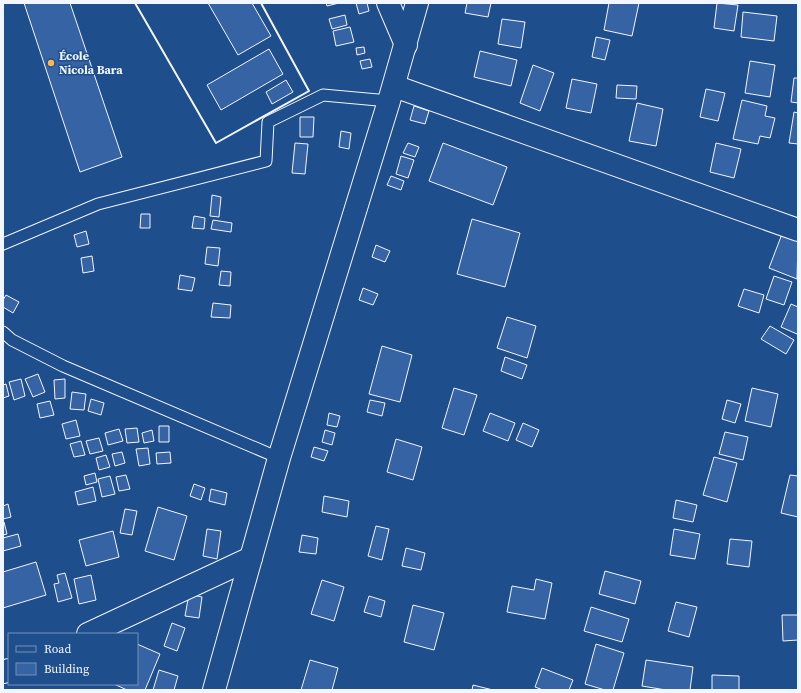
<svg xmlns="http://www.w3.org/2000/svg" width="801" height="693" font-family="'Source Serif 4',serif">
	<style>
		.building { fill: #3563a3; stroke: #f2f6ff }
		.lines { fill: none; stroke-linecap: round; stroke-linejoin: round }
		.lane-casing { stroke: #f2f6ff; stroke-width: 13 }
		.street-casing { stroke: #f2f6ff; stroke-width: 24 }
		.primary-casing { stroke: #f2f6ff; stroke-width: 24 }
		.lane { stroke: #1f4e8c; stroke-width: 11 }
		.street { stroke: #1f4e8c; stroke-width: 22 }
		.primary { stroke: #1f4e8c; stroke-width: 22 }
		.wall { stroke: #f2f6ff; stroke-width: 2 }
		.poi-dot { fill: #ffb74d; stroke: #1f4e8c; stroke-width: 1.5 }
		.labels { text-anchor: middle; stroke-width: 3; stroke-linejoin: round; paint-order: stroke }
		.poi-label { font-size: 12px; font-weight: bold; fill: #f2f6ff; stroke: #1f4e8c; text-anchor: start }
	</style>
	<rect width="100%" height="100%" fill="#1f4e8c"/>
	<path class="building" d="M24 3H70L122 157 80 172Z
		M208 3H252L271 36 238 55Z
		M326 3H339L327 6Z
		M356 3H367L369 11 359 14Z
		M467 3H491L488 17 465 13Z
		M609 3H639L632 36 604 30Z
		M717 3 738 5 734 31 714 28Z
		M743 12 777 16 774 41 741 37Z
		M345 15 347 25 332 29 329 19Z
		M502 19 525 22 521 48 498 44Z
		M350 27 354 42 336 46 333 31Z
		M596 37 610 40 605 60 592 57Z
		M364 47 365 53 357 55 356 48Z
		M269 49 283 74 221 110 207 85Z
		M480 51 517 60 511 86 474 77Z
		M370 59 372 67 362 69 360 61Z
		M750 61 775 65 770 97 745 93Z
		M533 65 554 73 540 111 520 103Z
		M794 78H798V103L791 102Z
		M572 79 597 84 591 113 566 108Z
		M286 80 293 92 272 104 266 92Z
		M617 85 637 86 636 99 616 98Z
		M706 89 725 93 718 121 700 117Z
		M742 100 767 106 765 116 775 118 770 138 760 136 758 144 733 139Z
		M637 103 663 109 656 146 629 141Z
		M414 106 429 111 425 124 410 120Z
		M794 112 798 113V144L789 143Z
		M300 117H314L313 137H300Z
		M341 131 351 133 349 149 339 147Z
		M295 143 308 144 305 174 292 173Z
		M408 143 419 147 415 157 403 153Z
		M443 143 507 167 493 205 429 181Z
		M716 143 741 149 734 178 710 172Z
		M401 156 414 160 408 178 396 174Z
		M391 176 404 181 401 190 387 185Z
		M212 195 221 197 219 217 210 216Z
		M141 214H150V228H140Z
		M194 216 205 218 204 229 192 228Z
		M472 219 520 233 505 287 457 274Z
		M213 220 232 223 231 232 211 229Z
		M86 231 89 244 77 247 74 235Z
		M782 234 798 241 797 279 769 268Z
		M376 245 390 251 385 262 372 257Z
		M207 247 220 248 218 266 205 264Z
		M92 256 94 271 83 273 81 258Z
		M221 271 231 272 230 286 219 285Z
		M180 275 195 278 192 291 178 289Z
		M774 276 792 282 784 305 766 299Z
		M363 288 378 294 373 305 359 300Z
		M744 289 764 295 759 313 738 306Z
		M6 295 19 302 13 313 3 307V300Z
		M213 303 231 305 230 318 211 317Z
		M791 304 798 307V331L797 334 781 327Z
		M507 317 536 326 527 358 497 348Z
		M770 326 794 340 786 354 761 339Z
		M382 346 412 355 400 402 369 394Z
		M505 357 527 365 522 379 501 371Z
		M38 374 45 392 33 397 25 379Z
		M21 379 25 396 14 400 9 382Z
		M65 379V398L55 399 54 380Z
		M6 384 9 396 3 398V385Z
		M454 388 477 395 464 435 442 428Z
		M752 388 778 394 771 427 745 421Z
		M72 392 86 394 84 410 70 409Z
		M91 399 104 403 101 415 88 411Z
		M370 400 385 403 382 416 367 412Z
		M727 400 741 404 735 423 722 419Z
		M50 401 54 415 40 418 37 404Z
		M329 413 340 416 337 427 327 425Z
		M490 413 515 423 508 441 483 431Z
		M76 420 80 436 66 439 62 424Z
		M523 423 539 430 532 447 516 440Z
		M159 426H169V442H159Z
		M137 428 139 442 127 443 125 429Z
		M119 429 123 441 108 445 105 433Z
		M152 430 154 441 144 443 142 433Z
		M325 430 335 433 332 445 322 442Z
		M725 432 748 437 743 460 719 454Z
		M99 438 103 451 90 454 86 441Z
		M396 439 422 447 413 480 387 472Z
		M81 441 85 455 74 457 70 444Z
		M314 447 328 451 324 461 311 457Z
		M148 448 150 464 139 466 136 449Z
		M122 452 125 463 115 466 112 454Z
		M170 452 171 463 157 464 156 453Z
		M106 455 110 467 99 470 96 458Z
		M714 457 737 463 727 502 703 495Z
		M95 473 97 482 86 485 84 476Z
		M126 475 130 489 119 491 116 477Z
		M790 475 798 476V517L781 513Z
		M110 476 115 494 102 497 98 479Z
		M194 484 205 488 201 500 190 496Z
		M93 487 96 501 78 505 75 492Z
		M211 489 227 493 225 505 209 501Z
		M324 496 349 501 347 517 322 512Z
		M676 500 697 505 693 522 673 518Z
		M8 504 11 517 3 519V506Z
		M158 507 187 516 174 560 145 551Z
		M125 509 137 511 132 535 120 533Z
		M4 522 7 534 3 535V523Z
		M376 526 389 529 382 560 368 556Z
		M207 529 221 531 217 559 203 556Z
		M674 529 700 534 695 559 670 555Z
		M113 531 119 557 86 566 79 540Z
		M18 534 21 546 3 551V538Z
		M302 535 318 538 316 554 299 552Z
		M730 539 752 541 749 567 727 564Z
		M406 548 425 553 421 570 402 566Z
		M36 562 46 595 3 608V572Z
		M605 571 641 581 635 604 599 594Z
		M65 573 72 598 58 602 54 584 59 583 57 575Z
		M91 575 96 600 79 604 74 579Z
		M536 579 552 583 545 619 507 612 512 586 534 590Z
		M322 580 344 587 334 621 311 614Z
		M189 594 202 597 199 618 185 616Z
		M369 596 385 601 381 617 364 612Z
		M676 602 697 607 689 637 668 631Z
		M413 605 444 613 434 650 404 642Z
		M591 607 629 619 622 642 584 631Z
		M782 615H798V640L783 641Z
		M172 623 185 628 177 651 164 646Z
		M137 644 160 654 145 690H127L114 684H137Z
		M596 644 624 653 613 690H605L585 684Z
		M310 660 338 668 332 690H301Z
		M646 660 693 667 690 690H666L642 686Z
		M542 668 573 680 569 690H543L535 687Z
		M159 670 178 676 174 690H153Z
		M712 675 739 676V690H712Z
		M473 685 493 690H472Z"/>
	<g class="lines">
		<defs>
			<path id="lane" d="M3 244 98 204 266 161 268 122 323 95 389 101
				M3 332 12 340 63 366 279 458"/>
			<path id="street" d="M388 3 406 45
				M394 86 798 230
				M88 634 251 558
				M3 672 9 670"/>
			<path id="primary" d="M214 690 279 458 389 101 417 3"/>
		</defs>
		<use href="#lane" class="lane-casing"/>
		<use href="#street" class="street-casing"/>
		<use href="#primary" class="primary-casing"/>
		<use href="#lane" class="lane"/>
		<use href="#street" class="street"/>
		<use href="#primary" class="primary"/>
		<path class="wall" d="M135 3 216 143 309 91 261 3"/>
	</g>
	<circle class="poi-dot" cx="51" cy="63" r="4"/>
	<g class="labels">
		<g class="poi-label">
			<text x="59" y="60">École<tspan x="59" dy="14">Nicola Bara</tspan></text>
		</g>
	</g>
	<rect width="801" height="693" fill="none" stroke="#f2f6ff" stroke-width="8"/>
	<rect x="8" y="633" width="130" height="52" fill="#1f4e8c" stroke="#7391ba"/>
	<rect x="16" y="646" width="20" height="6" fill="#1f4e8c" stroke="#7391ba"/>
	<text x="44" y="653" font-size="12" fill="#f2f6ff">Road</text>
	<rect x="16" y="663" width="20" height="12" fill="#3563a3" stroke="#7391ba"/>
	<text x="44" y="673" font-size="12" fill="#f2f6ff">Building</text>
</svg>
